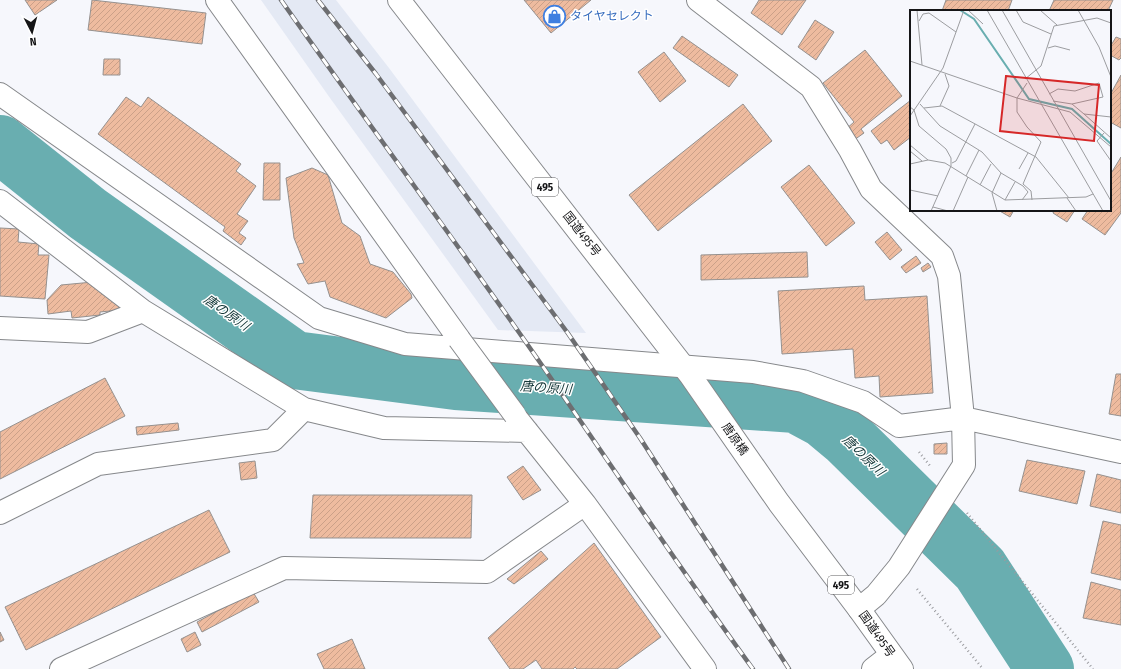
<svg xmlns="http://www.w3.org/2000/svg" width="1121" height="669" font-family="'Fira Sans Condensed','Noto Sans JP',sans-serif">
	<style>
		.built { fill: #e4e9f4 }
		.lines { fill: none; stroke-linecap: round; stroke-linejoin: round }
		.river { stroke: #69aeb0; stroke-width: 58 }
		.building { fill: url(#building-hatch); stroke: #95918f }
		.minor-casing { stroke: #86888b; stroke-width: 24 }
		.trunk-casing { stroke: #86888b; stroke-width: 24 }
		.path { stroke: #9a9b9f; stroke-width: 2.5; stroke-dasharray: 1 3; stroke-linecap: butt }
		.minor { stroke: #fff; stroke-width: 22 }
		.trunk { stroke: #fff; stroke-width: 22 }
		.rail-casing { stroke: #6d6e71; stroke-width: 4.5 }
		.rail { stroke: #fff; stroke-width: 3; stroke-dasharray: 9; stroke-linecap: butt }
		.minor-bridge-casing { stroke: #86888b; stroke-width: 24; stroke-linecap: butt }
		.minor-bridge { stroke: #fff; stroke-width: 22 }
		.labels { text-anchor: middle; stroke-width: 3; stroke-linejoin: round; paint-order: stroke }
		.shield { fill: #fff; stroke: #5b5b5d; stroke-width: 1 }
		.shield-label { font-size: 11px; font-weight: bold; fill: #151517 }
		.shop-label { font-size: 12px; fill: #366cbe; stroke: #fff; text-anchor: start }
		.street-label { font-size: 12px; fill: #151517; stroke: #fff }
		.water-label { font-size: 13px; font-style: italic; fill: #133637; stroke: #fff }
		.inset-river { fill: none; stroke: #69aeb0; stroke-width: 2 }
		.inset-road { fill: none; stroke: #9c9da0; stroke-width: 1 }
		.view { fill: #d62828; fill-opacity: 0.15; stroke: #d62828; stroke-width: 2 }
		.inset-edge { fill: none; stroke: #151517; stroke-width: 2 }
	</style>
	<defs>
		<pattern id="building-hatch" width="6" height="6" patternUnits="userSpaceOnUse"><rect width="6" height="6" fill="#eebb9f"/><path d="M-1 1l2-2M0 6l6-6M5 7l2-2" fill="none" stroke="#cba088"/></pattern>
	</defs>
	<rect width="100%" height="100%" fill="#f6f7fc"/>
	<path class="built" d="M261 0H336L389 68 586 333 498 330 330 98Z"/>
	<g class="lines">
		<path class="river" d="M0 144 88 214 294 360 456 381 796 404 824 419 848 439 980 569 1045 669"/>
	</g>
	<path class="building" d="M25 0H57L35 15Z
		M92 0 206 13 202 44 88 30Z
		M524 0H591L551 33Z
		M759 0H806L782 35 751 13Z
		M946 0H1012L1008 11H942Z
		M1054 0H1113L1108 11H1049Z
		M815 20 834 32 816 60 798 47Z
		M682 36 738 75 729 87 673 48Z
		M1116 37 1121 39V58L1119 60 1110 55V47Z
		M865 50 902 96 861 129 864 133 854 140 846 129 854 122 823 83Z
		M664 52 686 81 660 102 638 72Z
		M104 59H120V75H103Z
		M1121 75V128L1110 122V95Z
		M126 97 141 107 148 97 241 164 236 171 256 186 237 214 248 221 239 233 246 238 241 245 223 231 225 227 98 134Z
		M911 100V137L894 150 887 140 881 144 871 131Z
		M743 104 772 141 658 231 629 195Z
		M1121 157V213L1105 235 1082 219 1088 210H1110V175Z
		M264 163H280V200H263Z
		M809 165 855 223 826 246 781 187Z
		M312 168 328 175 342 223 360 236 370 264 393 272 411 294 412 298 386 318 330 297 325 281 308 284 297 264 304 263 294 238 286 178Z
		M998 210H1014L1010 217Z
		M1054 210H1075L1067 222 1053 213Z
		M0 228 19 229 18 242 39 244 38 255H49L45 299 0 296Z
		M887 232 902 250 890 260 875 242Z
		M807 252 808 277 701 280V255Z
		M916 256 921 263 906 273 901 267Z
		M928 263 931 267 923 272 921 268Z
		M93 282 119 297 120 310 100 312V315L72 318 71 311 48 314 47 300 61 285Z
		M864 286 865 300 927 296 933 393 880 397 879 376 855 378 853 349 782 354 778 291Z
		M1116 374H1121V416L1109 414Z
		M105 378 125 416 0 479V432Z
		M178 423 179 430 137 435 136 427Z
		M947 443V454H934V444Z
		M1027 460 1085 471 1077 504 1019 491Z
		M255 461 257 478 241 480 239 463Z
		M523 466 541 490 523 500 507 477Z
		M1097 474 1121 480V513L1090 506Z
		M313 495H472L471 538H310Z
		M209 510 230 552 26 650 5 607Z
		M1103 521 1121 525V580L1091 573Z
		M594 543 661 637 617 669H577L575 667 573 669H542L536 660 523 669H510L488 638Z
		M541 551 548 559 514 584 507 579Z
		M1091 582 1121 590V625L1083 618Z
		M253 592 259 602 202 632 197 622Z
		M0 632 4 640 0 642Z
		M195 632 201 645 187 652 181 639Z
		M352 639 365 669H324L317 654Z"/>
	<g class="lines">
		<defs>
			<path id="minor" d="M217 0 459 339
				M0 94 319 318 405 344 753 372 803 381 863 402 899 426 963 418 949 276 942 256 871 189 850 150 811 87 698 0
				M0 201 143 311
				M0 328 88 332 143 311 304 409 384 428 527 431
				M518 420 585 504 705 669
				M0 513 98 464 273 440 304 409
				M859 609 876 595 899 567 964 465 963 418 1121 452
				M61 669 284 568 487 572 585 504
				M873 669 891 655"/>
			<path id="trunk" d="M399 0 690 375 779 503 859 609 902 669"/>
		</defs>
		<use href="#minor" class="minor-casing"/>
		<use href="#trunk" class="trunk-casing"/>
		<path class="path" d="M919 452 931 467
			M967 513 1093 669
			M917 589 983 669"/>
		<use href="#minor" class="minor"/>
		<use href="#trunk" class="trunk"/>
		<defs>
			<path id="rail" d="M281 0C359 111 440 220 518 331 597 443 672 558 753 669
				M318 0 376 74 567 332 640 438 789 669"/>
		</defs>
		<use href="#rail" class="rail-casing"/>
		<use href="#rail" class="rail"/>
		<defs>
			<path id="minor-bridge" d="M459 339 515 415"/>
		</defs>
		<use href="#minor-bridge" class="minor-bridge-casing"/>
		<use href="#minor-bridge" class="minor-bridge"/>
	</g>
	<defs>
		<symbol id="shop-ring" viewBox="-11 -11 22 22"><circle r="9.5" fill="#fff" stroke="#3f7fe0" stroke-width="1.5"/><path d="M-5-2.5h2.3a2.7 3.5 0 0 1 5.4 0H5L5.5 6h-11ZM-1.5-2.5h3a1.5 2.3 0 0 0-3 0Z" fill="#3f7fe0"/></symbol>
	</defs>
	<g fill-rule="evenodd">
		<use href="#shop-ring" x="542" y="4" width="25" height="25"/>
	</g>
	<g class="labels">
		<g class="shield">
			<rect x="532" y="178" width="26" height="18" rx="3"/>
			<rect x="828" y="576" width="26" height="18" rx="3"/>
		</g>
		<g class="shield-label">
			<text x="545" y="191">495</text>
			<text x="841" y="589">495</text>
		</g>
		<g class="shop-label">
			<text x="570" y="20">タイヤセレクト</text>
		</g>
		<g class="street-label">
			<text transform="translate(582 234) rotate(52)" y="4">国道495号</text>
			<text transform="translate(735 439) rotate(55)" y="4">唐原橋</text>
			<text transform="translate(877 634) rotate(55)" y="4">国道495号</text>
		</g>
		<g class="water-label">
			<text transform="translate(227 312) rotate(35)" y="5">唐の原川</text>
			<text transform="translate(546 387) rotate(4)" y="5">唐の原川</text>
			<text transform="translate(864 455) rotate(44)" y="5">唐の原川</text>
		</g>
	</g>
	<g transform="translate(910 10)">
		<rect width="201" height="201" fill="#f6f7fc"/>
		<path class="inset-river" d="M50 0 64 9 119 89 162 99 201 134"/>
		<path class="inset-road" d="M7 0 12 55M58 0 73 14M77 0 193 201M92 0 201 191M106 0 113 12 141 24M130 0 147 15M168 0 189 37 201 67M9 11 13 4 19 3 46 22M138 38 145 36 160 40M0 51 107 88 117 73M115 69 131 56 144 16 187 8 201 13M139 84 148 79 165 81 189 73 193 87 162 94M143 91 162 94 174 104 201 107M10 94 30 116 72 142 91 163 113 176 118 182 112 190M30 96 39 76 35 64M0 97 4 100 9 116 36 139 41 148V156L21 201M14 98 32 96 126 147 159 188M174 104 201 128M0 106 33 58 54 0M194 123 187 131 201 151M0 135 18 150M0 141 12 151M42 153 46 151 65 114M0 154 18 150 35 153 95 190 176 187 183 184M109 159 118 143M56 166 69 140M70 175 81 154M0 180 28 186M157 188 166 201M95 190 105 172M122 190 121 181 113 174 131 132 117 117 107 102V88L160 102 201 137M23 197 38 201M43 201 58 167M87 201 82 183 91 163"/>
		<path class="view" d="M96 66 189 75 184 131 90 121Z"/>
		<rect width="201" height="201" class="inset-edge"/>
	</g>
	<g transform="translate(32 32) rotate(174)" stroke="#ffffff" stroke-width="3" paint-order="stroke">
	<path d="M0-3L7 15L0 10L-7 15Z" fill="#151517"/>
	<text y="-6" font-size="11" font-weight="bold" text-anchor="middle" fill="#151517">N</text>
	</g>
</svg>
